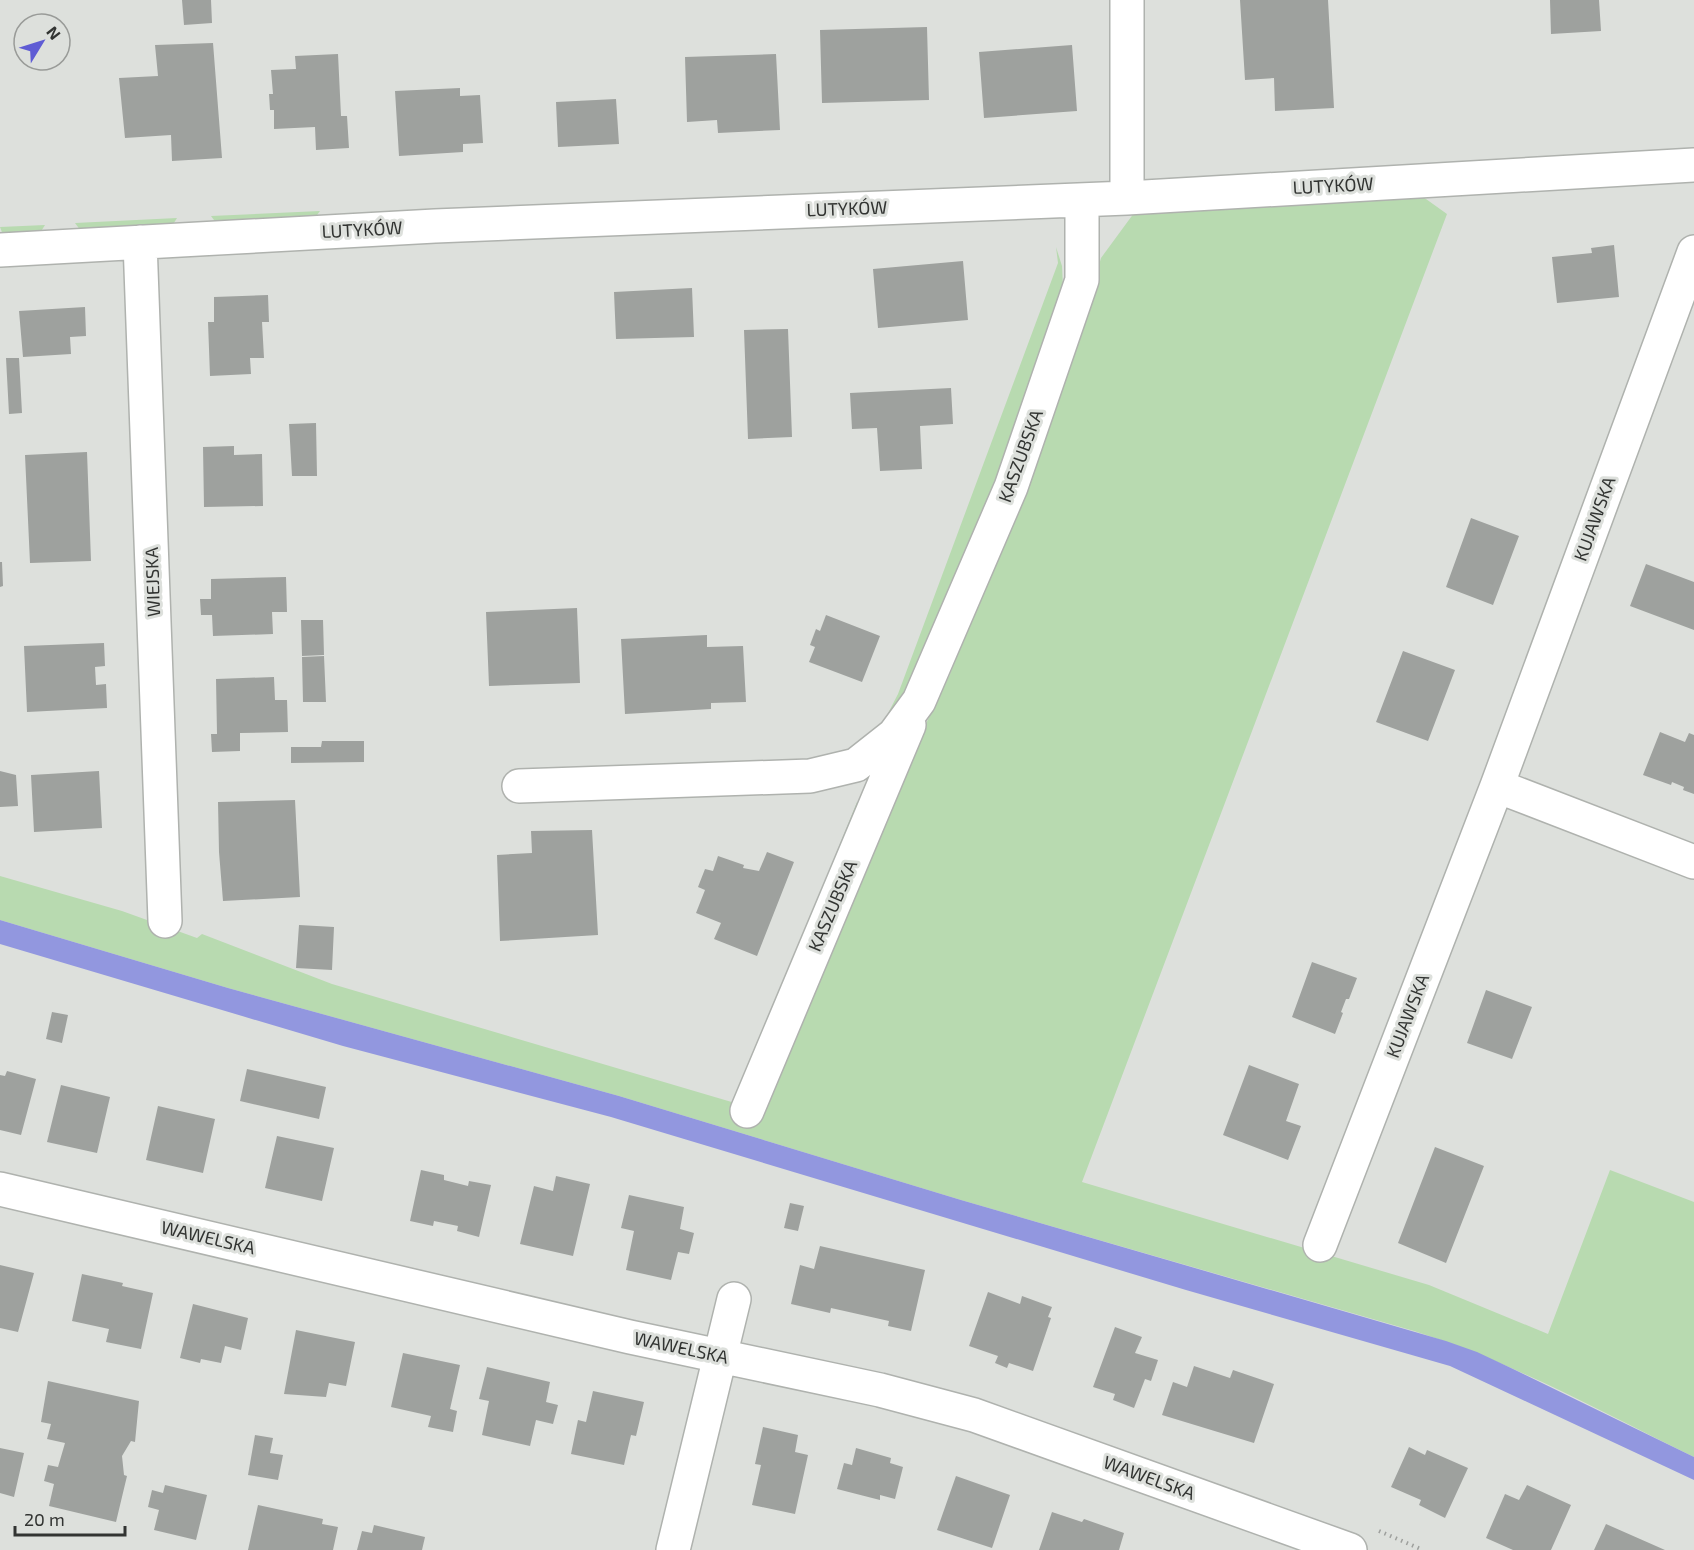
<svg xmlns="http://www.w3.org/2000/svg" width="1694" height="1550" font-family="'Exo 2',sans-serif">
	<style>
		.green { fill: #b8dab0 }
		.water { fill: #9297df }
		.building { fill: #9ea19e }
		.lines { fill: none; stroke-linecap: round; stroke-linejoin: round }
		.minor-casing { stroke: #afb2ae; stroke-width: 36 }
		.path { stroke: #9ea09d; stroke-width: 4; stroke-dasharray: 1.5 4.5; stroke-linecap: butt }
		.minor { stroke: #fff; stroke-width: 33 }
		.labels { text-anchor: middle; stroke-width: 6; stroke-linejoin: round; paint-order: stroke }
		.street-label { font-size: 18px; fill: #323432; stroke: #dde0dc }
	</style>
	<rect width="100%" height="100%" fill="#dde0dc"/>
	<path class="green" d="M1419 194 1447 214 1082 1182 1429 1285 1548 1334 1610 1170 1694 1202V1457C1602 1412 1512 1362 1414 1331L961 1200 619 1096 228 988 0 920V876L122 911 197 938 202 934 332 984 735 1103 857 802 890 807 908 761 950 674 1077 341 1101 258 1134 213Z
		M320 211 314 219 217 224 211 216Z
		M177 218 172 226 81 231 75 223Z
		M45 225 40 233 3 235 0 227Z
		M1056 247 1062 266 1063 287 1048 353 920 671 884 721 898 694 1058 263Z"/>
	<path class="water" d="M0 920 228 988 619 1096 961 1200 1446 1341 1477 1352 1511 1368 1694 1457V1480L1450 1366 1186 1290 611 1117 343 1046 0 944Z"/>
	<path class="building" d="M182 0H211L212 23 184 25Z
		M1240 0H1328L1334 108 1275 111 1274 78 1245 80Z
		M1550 0H1599L1601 31 1551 34Z
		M927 27 929 100 822 103 820 30Z
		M213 43 222 158 172 161 171 135 125 138 119 78 158 76 155 45Z
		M1072 45 1077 111 984 118 979 52Z
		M338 54 341 116H347L349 148 316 150 315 127 274 129V110H270L269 94H273L271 70 296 69 295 56Z
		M776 54 780 130 718 133 717 120 687 122 685 57Z
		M460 88V96L480 95 483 143 463 144V152L399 156 395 91Z
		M616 99 619 144 558 147 556 102Z
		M1614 245 1619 297 1557 303 1552 257 1592 253 1591 248Z
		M963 261 968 320 878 328 873 269Z
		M692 288 694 337 616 339 614 292Z
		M268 295 269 322H262L264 358H250L251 374 210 376 208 322H214V297Z
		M85 307 86 336 70 337 71 354 23 357 19 311Z
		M788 329 792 437 748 439 744 330Z
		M6 358H19L22 413 9 414Z
		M951 388 953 424 920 426 922 469 880 471 877 428 852 429 850 393Z
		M316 423 317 476H292L289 424Z
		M234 446V455L262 454 263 506 204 507 203 447Z
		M87 452 91 561 30 563 25 455Z
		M1471 518 1519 536 1493 605 1446 587Z
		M0 562H2L3 586 0 587Z
		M1646 564 1694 582V630L1630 606Z
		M286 577 287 612H272L273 634 213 636 212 615H201L200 599H211V579Z
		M577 608 580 683 489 686 486 612Z
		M826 615 880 636 862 682 809 662 815 647 810 645 816 629 820 631Z
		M301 620H323L324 655 302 656Z
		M707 635V647L743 646 746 702 711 703V709L625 714 621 639Z
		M104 643 105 666 95 667 96 685 106 684 107 708 27 712 24 646Z
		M1403 651 1455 670 1428 741 1376 722Z
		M324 656 326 702H303L302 657Z
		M274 677 275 700H287L288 732 240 733V751L212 752 211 734H217L216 679Z
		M1660 732 1685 742 1689 733 1694 735V794L1683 790 1684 787 1672 782 1671 785 1643 775Z
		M322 741H364V762L291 763V747H321Z
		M0 771 16 775 18 806 0 807Z
		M99 771 102 828 34 832 31 775Z
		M295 800 300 897 223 901 219 852 218 802Z
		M592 830 598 935 500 941 497 855 532 853 531 831Z
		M767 852 794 862 757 956 714 939 721 923 696 913 705 890 698 887 705 869 713 871 718 856 744 865 743 868 759 871Z
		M299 925 334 927 332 970 296 968Z
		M1312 962 1357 978 1349 999H1346L1341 1012 1343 1013 1335 1034 1292 1017Z
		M1486 990 1532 1007 1512 1059 1467 1043Z
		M52 1012 68 1015 62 1043 46 1039Z
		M1249 1065 1299 1084 1286 1121 1301 1126 1288 1160 1223 1135Z
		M247 1069 326 1087 319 1119 240 1101Z
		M7 1071 36 1079 21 1135 0 1130V1075L5 1076Z
		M61 1085 110 1097 97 1153 47 1142Z
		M158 1106 215 1119 203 1173 146 1160Z
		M277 1136 334 1148 322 1201 265 1188Z
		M1435 1147 1484 1166 1446 1263 1398 1243Z
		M421 1170 444 1175V1180L468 1186 469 1181 491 1185 479 1237 457 1231 458 1226 434 1221 433 1226 410 1221Z
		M556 1176 590 1184 573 1256 520 1244 534 1186 553 1191Z
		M629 1195 684 1207 680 1229 694 1233 689 1254 678 1252 671 1280 626 1270 634 1231 621 1228Z
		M790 1203 804 1206 798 1231 784 1228Z
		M820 1246 925 1270 911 1331 888 1326 889 1321 831 1308 830 1313 791 1304 800 1265 814 1269Z
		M0 1265 34 1273 18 1332 0 1328Z
		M82 1274 123 1283 122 1286 153 1293 141 1349 106 1342 109 1329 72 1321Z
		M988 1292 1020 1304 1022 1296 1052 1307 1048 1317 1051 1318 1033 1371 1009 1363 1007 1368 995 1363 998 1356 969 1346Z
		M193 1304 248 1318 241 1350 225 1346 221 1363 201 1359 200 1363 180 1358Z
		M1115 1327 1142 1337 1135 1353 1158 1360 1151 1381 1145 1379 1134 1408 1113 1400 1115 1394 1093 1387Z
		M296 1330 355 1342 346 1386 329 1383 326 1397 284 1394Z
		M403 1353 460 1365 450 1409 457 1411 453 1432 428 1427 431 1416 391 1407Z
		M1194 1366 1230 1378 1233 1370 1274 1384 1254 1443 1162 1415 1173 1382 1187 1387Z
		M487 1367 550 1382 546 1402 558 1405 553 1424 536 1420 530 1446 482 1435 489 1401 479 1399Z
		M48 1381 139 1401 135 1442 131 1441 122 1456 124 1475 127 1476 116 1522 49 1506 54 1484 44 1481 48 1465 58 1467 65 1443 47 1439 51 1424 41 1422Z
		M593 1391 644 1402 636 1436 631 1435 624 1465 571 1454 578 1420 586 1422Z
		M763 1427 798 1435 795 1452 808 1455 795 1514 752 1505 761 1465 755 1464Z
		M255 1435 273 1438 270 1453 283 1455 278 1480 248 1475Z
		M1409 1447 1425 1455 1427 1450 1468 1468 1445 1518 1419 1505 1421 1500 1391 1487Z
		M0 1448 24 1453 14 1497 0 1493Z
		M856 1448 891 1458 890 1463 903 1467 895 1499 880 1495V1500L837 1489 844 1463 852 1465Z
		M956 1476 1010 1495 992 1548 937 1530Z
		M165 1485 207 1495 196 1540 154 1530 159 1510 148 1507 152 1490 163 1493Z
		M1527 1485 1571 1505 1551 1550H1513L1486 1538 1505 1494 1519 1500Z
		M258 1505 323 1519 322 1524 338 1527 333 1550H248Z
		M1052 1512 1082 1522 1084 1519 1124 1533 1119 1550H1039Z
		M1606 1524 1665 1550H1594Z
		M374 1525 425 1537 422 1550H357L362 1531 372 1533Z"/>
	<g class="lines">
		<defs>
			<path id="minor" d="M1127 0V198
				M140 242 165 921
				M0 250 435 226 1127 198 1694 165
				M519 786 810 776 856 765 894 735 919 701 1011 487 1082 280V200
				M1497 786 1694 862
				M747 1111 909 725
				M0 1189 630 1337 880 1390 974 1415 1350 1550
				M1320 1245 1497 786 1694 252
				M673 1550 734 1299"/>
		</defs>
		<use href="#minor" class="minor-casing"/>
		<path class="path" d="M1379 1531 1423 1550"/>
		<use href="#minor" class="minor"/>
	</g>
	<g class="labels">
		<g class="street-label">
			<text transform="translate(1333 186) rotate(-3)" y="6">LUTYKÓW</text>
			<text transform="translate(847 209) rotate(-2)" y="6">LUTYKÓW</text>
			<text transform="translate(362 230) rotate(-3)" y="6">LUTYKÓW</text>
			<text transform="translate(1021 456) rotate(-70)" y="6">KASZUBSKA</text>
			<text transform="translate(1595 519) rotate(-70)" y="6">KUJAWSKA</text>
			<text transform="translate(153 582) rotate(-92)" y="6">WIEJSKA</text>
			<text transform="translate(833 906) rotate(-67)" y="6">KASZUBSKA</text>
			<text transform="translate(1408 1016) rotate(-69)" y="6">KUJAWSKA</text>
			<text transform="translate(208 1238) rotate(13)" y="6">WAWELSKA</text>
			<text transform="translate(681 1348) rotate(12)" y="6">WAWELSKA</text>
			<text transform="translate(1149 1478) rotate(20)" y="6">WAWELSKA</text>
		</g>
	</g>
	<g transform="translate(42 42) rotate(52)"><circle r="28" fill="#dde0dc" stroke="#999b98" stroke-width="1.5"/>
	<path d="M0-4.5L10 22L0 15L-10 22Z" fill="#5f5cd4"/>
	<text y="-9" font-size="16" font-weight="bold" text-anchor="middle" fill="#323432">N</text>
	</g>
	<path d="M15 1526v9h110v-9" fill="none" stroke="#323432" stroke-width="3"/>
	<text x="24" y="1526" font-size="18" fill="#323432" stroke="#dde0dc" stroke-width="4.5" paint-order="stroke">20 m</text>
</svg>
